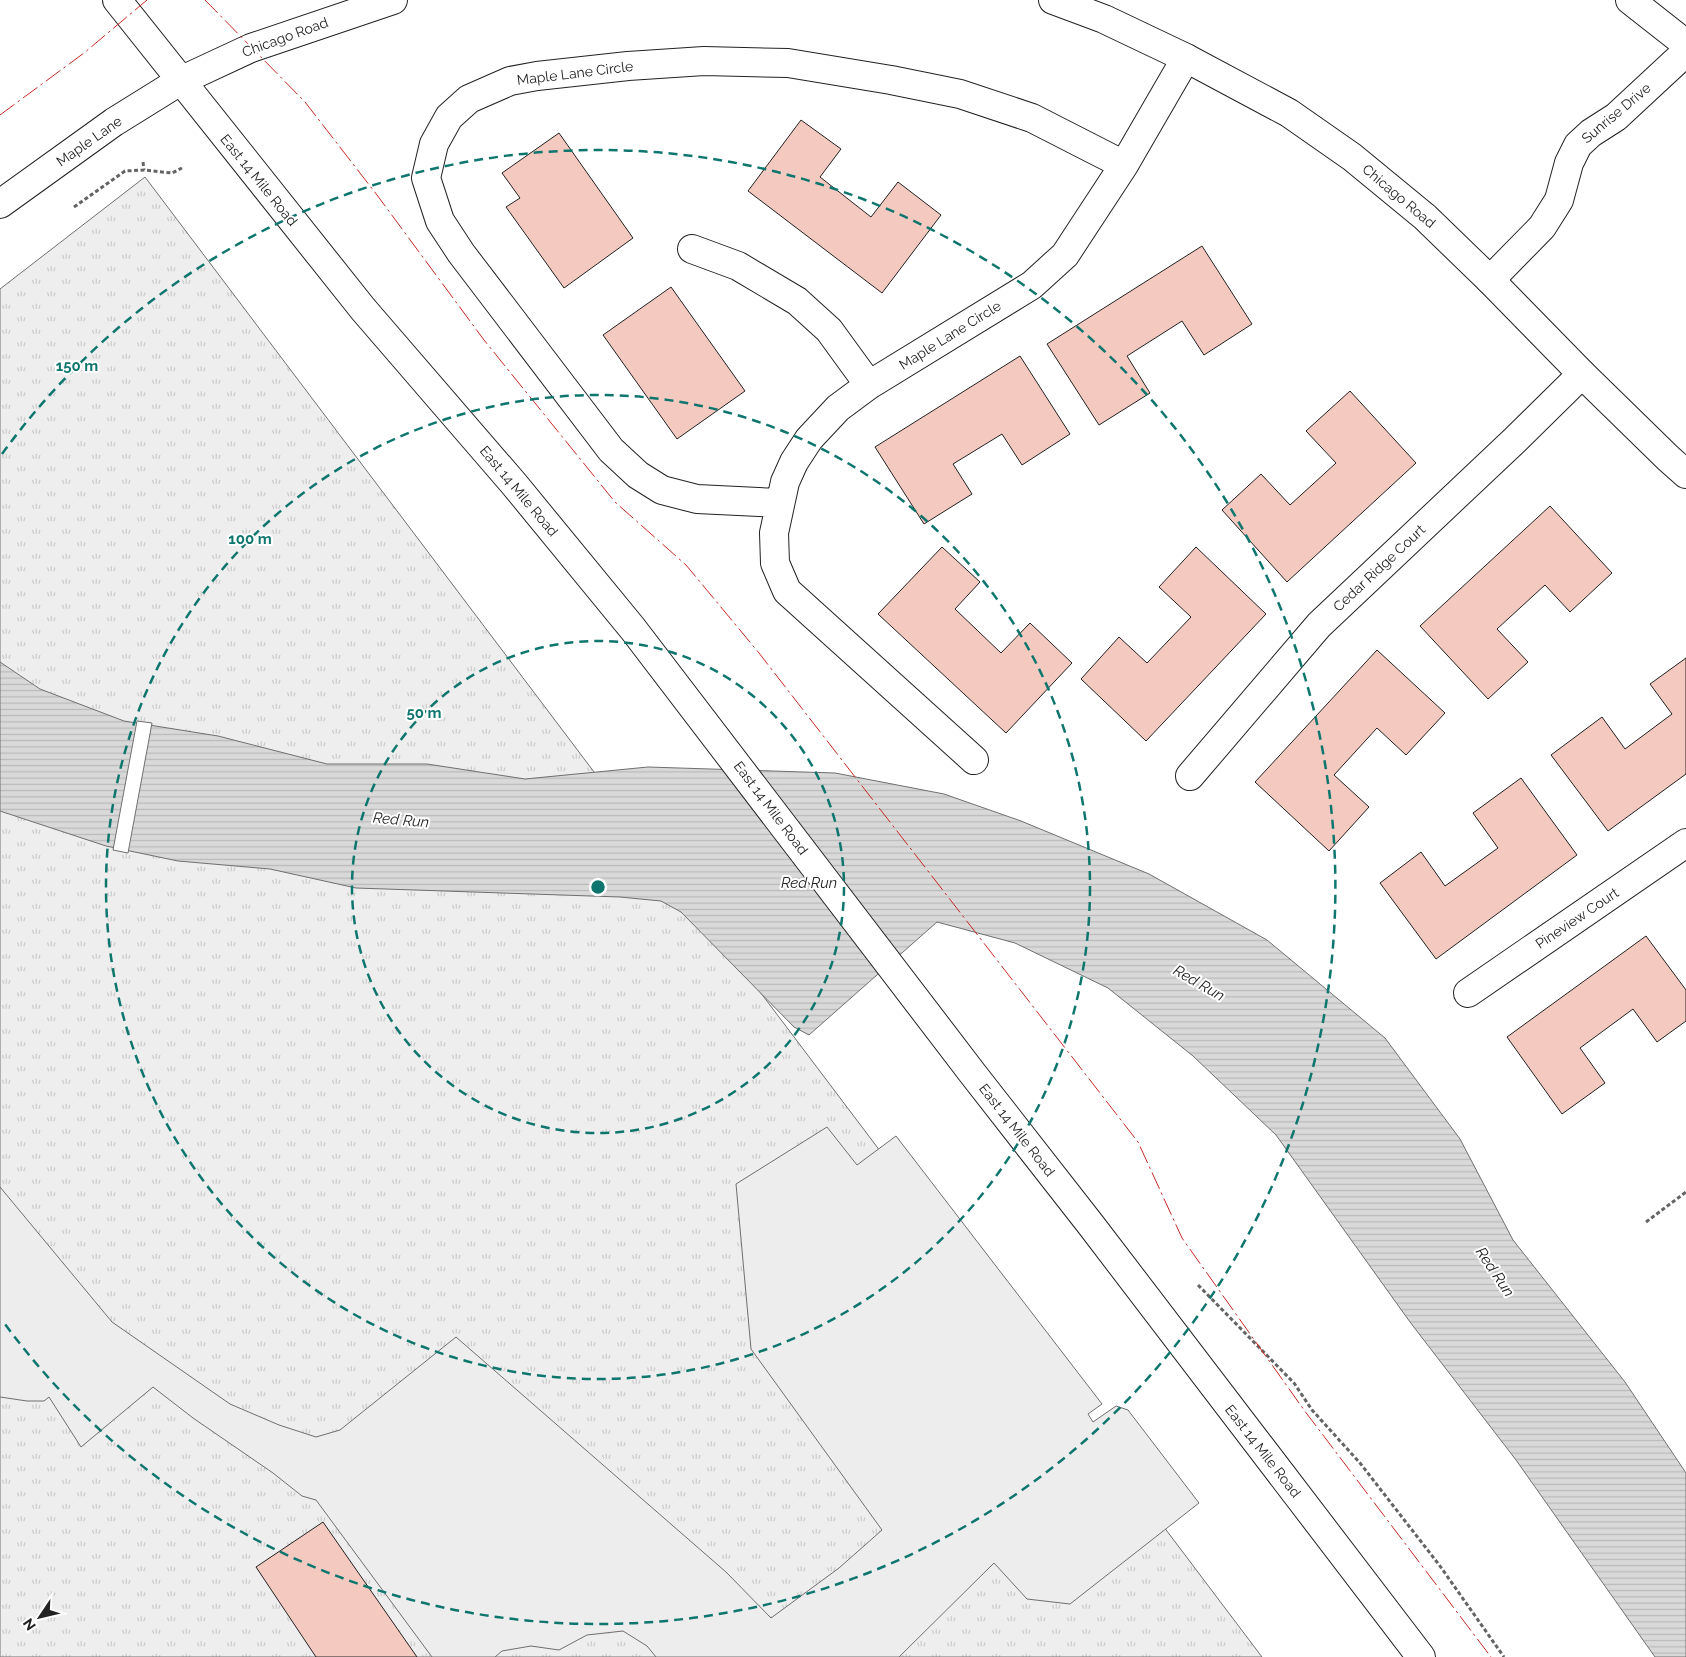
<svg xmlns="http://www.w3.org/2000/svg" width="1686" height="1657" font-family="Raleway,sans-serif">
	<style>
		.grass { fill: url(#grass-tufts); stroke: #6f6f6f }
		.parking { fill: #ededed; stroke: #6f6f6f }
		.water { fill: url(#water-rules); stroke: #6f6f6f }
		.pier { fill: #fff; stroke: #6f6f6f }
		.building { fill: #f3c9c0; stroke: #222 }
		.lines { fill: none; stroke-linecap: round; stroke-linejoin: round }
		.minor-casing { stroke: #222; stroke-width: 30 }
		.major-casing { stroke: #222; stroke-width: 30 }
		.path { stroke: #646464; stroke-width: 3; stroke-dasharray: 4 2.5; stroke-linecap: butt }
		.minor { stroke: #fff; stroke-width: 28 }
		.major { stroke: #fff; stroke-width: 28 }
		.power { stroke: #c62828; stroke-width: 1; stroke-dasharray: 18 4 2.5 4; stroke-linecap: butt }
		.ring { fill: none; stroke: #0f766e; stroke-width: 2.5; stroke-dasharray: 9 6 }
		.labels { text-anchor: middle; stroke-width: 4; stroke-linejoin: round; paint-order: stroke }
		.street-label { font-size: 14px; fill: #222; stroke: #fff }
		.water-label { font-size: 15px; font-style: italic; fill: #222; stroke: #fff }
		.centre { fill: #0f766e; stroke: #fff; stroke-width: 2.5 }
		.ring-label { font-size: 15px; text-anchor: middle; font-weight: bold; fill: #0f766e; stroke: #fff; stroke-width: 4; stroke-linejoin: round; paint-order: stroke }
	</style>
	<defs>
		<pattern id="grass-tufts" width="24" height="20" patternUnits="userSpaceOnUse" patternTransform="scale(1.25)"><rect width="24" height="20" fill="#eee"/><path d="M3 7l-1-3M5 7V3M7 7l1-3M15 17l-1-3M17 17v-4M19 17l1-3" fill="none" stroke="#ccc"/></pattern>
		<pattern id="water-rules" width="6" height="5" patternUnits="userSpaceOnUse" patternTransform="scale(1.25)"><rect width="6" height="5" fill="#d9d9d9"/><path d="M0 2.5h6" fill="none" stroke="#bababa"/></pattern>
	</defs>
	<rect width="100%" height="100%" fill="#fff"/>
	<path class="grass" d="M145 177 1262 1657H0V289Z"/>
	<path class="parking" d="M827 1127 857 1165 896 1136 1102 1404 1088 1414 1093 1422 1116 1406 1128 1410 1199 1503 1070 1604 1027 1599 994 1563 899 1657H656L647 1646 623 1631 587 1635 559 1650 531 1646 502 1651 495 1657H432L316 1500 302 1496 273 1473 193 1418 153 1387 81 1447 49 1397 44 1401H27L0 1397V1187L112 1322 230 1404 279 1425 316 1437 340 1430 456 1337 726 1572 771 1618 839 1568 882 1530 751 1349 736 1184Z"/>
	<path class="water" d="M0 662 40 689 124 721 218 736 327 764H427L525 779 648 767 835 773 944 794 1021 821 1149 874 1267 940 1385 1038 1460 1139 1513 1240 1625 1382 1686 1473V1657H1655L1516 1460 1410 1322 1276 1135 1193 1056 1108 988 1015 943 937 922 809 1035 794 1027 681 912 661 901 620 897 356 888 270 869 178 861 106 846 0 811Z"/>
	<path class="pier" d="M137 721 152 723 128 853 113 850Z"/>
	<path class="building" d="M801 120 841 149 820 177 871 217 898 182 941 215 882 293 748 191Z
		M559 133 633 238 564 288 506 207 520 198 502 173Z
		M1202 246 1252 324 1204 355 1182 321 1127 356 1150 393 1099 425 1047 344Z
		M671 287 745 391 677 439 603 335Z
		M1020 356 1070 434 1022 465 1002 434 953 464 972 494 924 524 875 447Z
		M1350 391 1416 463 1287 582 1222 510 1261 474 1290 505 1336 463 1306 431Z
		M1550 506 1612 573 1570 612 1545 585 1497 629 1528 662 1488 699 1420 626Z
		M942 547 980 582 955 609 1001 653 1030 623 1072 663 1006 733 878 614Z
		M1196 547 1266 614 1146 741 1081 679 1119 637 1147 663 1191 617 1159 587Z
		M1377 650 1445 713 1406 755 1377 728 1334 775 1369 807 1329 851 1255 782Z
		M1686 658V774L1608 831 1551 755 1602 717 1625 749 1672 714 1650 684Z
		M1521 778 1577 855 1436 959 1380 883 1421 852 1445 886 1498 848 1473 813Z
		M1646 936 1686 990V1021L1657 1042 1633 1009 1580 1048 1605 1083 1562 1114 1507 1037Z
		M323 1522 417 1657H316L256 1567Z"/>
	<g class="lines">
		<defs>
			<path id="minor" d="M1630 0 1686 44
				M0 204 114 122 180 81
				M692 249 738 266 797 301 829 330 869 385
				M1490 280 1542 227 1559 200 1569 163 1578 145 1591 133 1616 117 1686 52
				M779 503 697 499 662 490 638 475 611 450 461 253 440 221 426 178 434 144 449 117 469 99 510 81 537 76 628 66 704 61 788 63 891 80 960 94 1032 118 1124 165
				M974 760 787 591 775 563 774 533 785 482 794 462 809 439 838 408 869 385 1032 285 1065 255 1124 165 1186 58
				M1190 776 1319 625 1515 440 1582 374
				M1468 993 1686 843"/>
			<path id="major" d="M117 0 363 309 514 484 633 629 973 1074 1091 1225 1421 1657
				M1053 0 1104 19 1186 58 1289 113 1352 157 1425 217 1490 280 1582 374 1668 458 1686 474
				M180 81 251 48 393 0"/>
		</defs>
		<use href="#minor" class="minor-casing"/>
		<use href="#major" class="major-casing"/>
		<path class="path" d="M143 162 144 170
			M74 207 125 171 144 170 172 173 182 168
			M1646 1222 1686 1192
			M1198 1285 1294 1383 1312 1410 1360 1463 1440 1566 1504 1657"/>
		<use href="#minor" class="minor"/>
		<use href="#major" class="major"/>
		<path class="power" d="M205 0 305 102 377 195 484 340 615 502 686 565 759 653 1138 1142 1182 1238 1304 1410 1491 1657
			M0 115 84 53 147 0"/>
	</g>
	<g class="ring">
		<circle cx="598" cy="887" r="246"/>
		<circle cx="598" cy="887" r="492"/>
		<path d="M2 454A737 737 0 1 1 2 1320"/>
	</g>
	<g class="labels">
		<g class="street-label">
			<text transform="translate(285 37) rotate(-20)" y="5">Chicago Road</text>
			<text transform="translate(575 73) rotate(-7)" y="5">Maple Lane Circle</text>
			<text transform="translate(1616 113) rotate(-40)" y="5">Sunrise Drive</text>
			<text transform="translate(89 141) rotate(-35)" y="5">Maple Lane</text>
			<text transform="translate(259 180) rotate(51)" y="5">East 14 Mile Road</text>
			<text transform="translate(1399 196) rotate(40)" y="5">Chicago Road</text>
			<text transform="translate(950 335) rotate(-32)" y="5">Maple Lane Circle</text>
			<text transform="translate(519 491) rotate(50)" y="5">East 14 Mile Road</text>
			<text transform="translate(1379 568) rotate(-43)" y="5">Cedar Ridge Court</text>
			<text transform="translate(771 808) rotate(53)" y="5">East 14 Mile Road</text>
			<text transform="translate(1577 918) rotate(-34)" y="5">Pineview Court</text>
			<text transform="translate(1017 1130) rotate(52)" y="5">East 14 Mile Road</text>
			<text transform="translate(1263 1451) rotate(52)" y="5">East 14 Mile Road</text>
		</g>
		<g class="water-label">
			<text transform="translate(401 820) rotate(5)" y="5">Red Run</text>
			<text x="809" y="888">Red Run</text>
			<text transform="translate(1199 983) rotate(30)" y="5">Red Run</text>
			<text transform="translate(1495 1272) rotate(56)" y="5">Red Run</text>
		</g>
	</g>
	<circle cx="598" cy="887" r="8" class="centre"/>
	<g class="ring-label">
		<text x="77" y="371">150 m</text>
		<text x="250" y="544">100 m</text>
		<text x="424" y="718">50 m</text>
	</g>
	<g transform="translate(40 1617) rotate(235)" stroke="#ffffff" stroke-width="4" paint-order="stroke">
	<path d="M0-4L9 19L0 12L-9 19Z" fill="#222222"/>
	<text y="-8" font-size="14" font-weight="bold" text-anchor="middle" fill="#222222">N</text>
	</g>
</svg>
